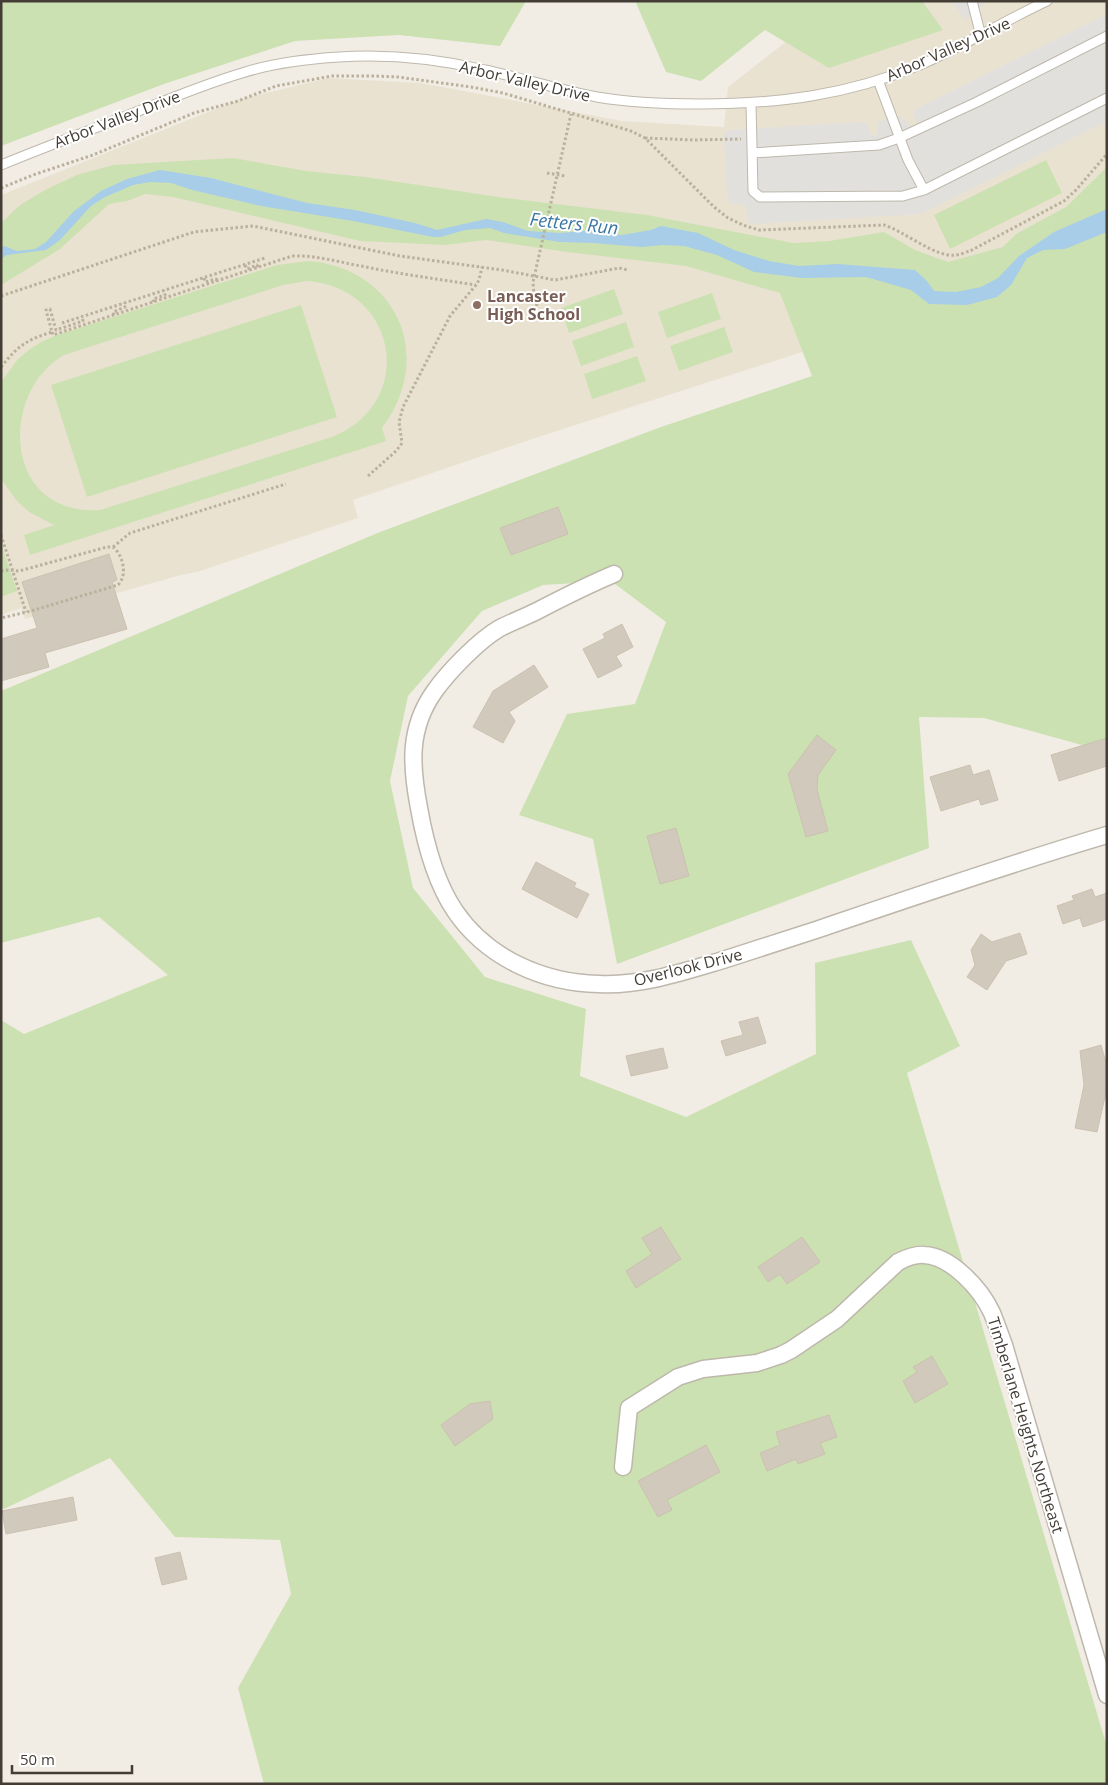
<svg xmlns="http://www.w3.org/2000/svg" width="1108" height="1785" font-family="'Open Sans',sans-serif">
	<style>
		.education { fill: #e9e2d1 }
		.green { fill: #cce1b2; fill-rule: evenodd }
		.parking { fill: #e2e0dd }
		.water { fill: #a7cde8 }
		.building { fill: #d1c9bc; stroke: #cbc1b0 }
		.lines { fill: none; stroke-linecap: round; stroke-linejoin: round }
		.service-casing { stroke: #beb8ac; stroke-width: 11 }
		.minor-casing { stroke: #beb8ac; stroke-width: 19 }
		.path { stroke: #bbb09c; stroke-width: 3; stroke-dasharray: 2.5 2.5; stroke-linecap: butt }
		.service { stroke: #fff; stroke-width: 9 }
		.minor { stroke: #fff; stroke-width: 16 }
		.education-dot { fill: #8d6e63; stroke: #fff; stroke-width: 2 }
		.labels { text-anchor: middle; stroke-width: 4; stroke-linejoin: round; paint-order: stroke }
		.street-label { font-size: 16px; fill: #433d36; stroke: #fff }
		.education-label { font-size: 16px; font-weight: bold; fill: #785e54; stroke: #fff; text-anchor: start }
		.water-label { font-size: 18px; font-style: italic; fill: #3a77a3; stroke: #fff }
	</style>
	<rect width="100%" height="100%" fill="#f1ede5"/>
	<path class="education" d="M838 1H1107V223L914 316 535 438 353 500 358 518 197 572 181 575 25 619 21 608 1 615V195L238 100 328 78 421 83 622 121 724 127 728 87Z"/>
	<path class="green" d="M1 1H526L500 46 399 35 295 41 164 84 1 146Z
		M637 1H922L943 30 829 68 765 30 701 81 666 72 636 3Z
		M233 158 306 171 365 177 505 198 647 215 793 243 829 241 884 232 915 250 948 262 1003 247 1016 234 1066 207 1107 167V752L984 718 919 717 929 848 617 964 593 839 519 815 567 714 635 704 666 622 611 581 543 585 482 611 408 696 390 781 413 888 485 977 586 1009 580 1076 686 1117 816 1054 815 963 911 940 960 1046 907 1073 1107 1747V1784H264L238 1688 291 1594 280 1540 175 1537 110 1458 4 1509 1 1507V1020L24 1034 168 975 99 917 1 943V691L380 532 661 427 812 376 780 293 686 266 567 252 486 240 445 245 360 241 173 197 145 194 127 201 109 204 60 249 1 285V223L20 205 45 190 77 175 113 165Z
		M1046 160 1062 193 950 249 934 215Z
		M308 261C397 268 436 356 382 428L386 441 30 555 24 535 54 525 29 512 17 501 1 479V382L18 359 30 349 43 341 57 335 277 265ZM307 281C399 288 417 403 332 437L100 510C1 516 0 391 64 355L283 285Z
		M614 289 623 314 569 333 561 308Z
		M712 293 721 319 667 338 658 312Z
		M301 305 337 417 87 497 51 385Z
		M626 322 634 347 581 366 572 341Z
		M724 327 733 352 679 371 670 346Z
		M637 356 646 381 592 399 584 374Z
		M1 544 17 591 1 597Z"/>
	<path class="parking" d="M951 1H988L965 20Z
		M1107 14V121L921 214 753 224 748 222 746 205 730 204 727 192 724 137 725 133 728 130 864 122 867 124 871 134 875 136 877 134V122L900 116 911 126H916L917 124 913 113 916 109Z"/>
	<path class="water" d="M160 170 211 178 307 203 355 210 415 223 437 230 486 219 503 222 528 231 560 233 585 231 622 235 651 230 661 226 698 233 734 250 769 261 799 266 838 264 915 270 927 281 934 291 956 292 981 287 998 278 1019 256 1054 232 1107 209V232L1065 249 1043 250 1027 258 1011 285 997 297 967 305 929 304 911 290 866 277 802 278 754 272 717 255 684 246 663 245 641 247 593 243 560 242 504 233 490 228 465 230 441 237H433L353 221 261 206 192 190 171 183 150 182 133 185 105 197 91 206 60 240 46 250 7 255 1 259V248L4 246 17 251 35 249 46 242 74 211 101 191 127 179Z"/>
	<path class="building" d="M558 507 568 534 511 555 500 528Z
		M109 554 117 580 112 582 127 629 45 653 49 667 1 681V639L37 628 22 582Z
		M622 624 633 647 616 656 622 666 598 678 583 649 605 638 603 634Z
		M534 665 548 687 509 712 515 721 503 743 473 727 493 691Z
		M817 735 836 750 818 775 817 789 828 831 806 837 788 774Z
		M1107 738V766L1059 781 1051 755Z
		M970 765 973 775 989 770 998 800 981 805 979 799 941 811 930 777Z
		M676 828 689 876 660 884 647 836Z
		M536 862 576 883 574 887 589 894 577 918 522 889Z
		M1092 889 1095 897 1107 893V919L1083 927 1080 918 1063 924 1057 906 1074 900 1072 896Z
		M1020 933 1027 954 1006 961 987 990 967 977 975 965 971 950 981 934 992 942Z
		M758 1017 766 1043 726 1056 721 1041 743 1035 739 1022Z
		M1101 1045 1107 1066V1088L1097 1132 1075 1128 1084 1085 1080 1051Z
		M663 1048 668 1068 631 1076 626 1056Z
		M661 1227 681 1259 636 1288 626 1271 652 1254 642 1238Z
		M802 1237 820 1262 787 1284 780 1274 768 1282 758 1267Z
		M932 1356 948 1384 915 1403 903 1381 917 1372 913 1367Z
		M490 1401 493 1419 455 1446 441 1425 470 1404Z
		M829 1415 837 1437 820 1443 825 1454 798 1464 796 1459 767 1471 760 1453 780 1445 776 1432Z
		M706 1445 720 1472 667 1500 672 1510 658 1517 638 1481Z
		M73 1497 77 1520 6 1534 2 1511Z
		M180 1552 187 1579 162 1585 155 1558Z"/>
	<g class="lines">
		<defs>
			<path id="service" d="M972 1 981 36
				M878 80 908 160 924 190
				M751 104 753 191 760 197 903 196 924 190 1107 98
				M752 153 879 145 899 138 977 102 1107 36
				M1 165C45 147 90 130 134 113 169 99 205 84 242 73 273 63 306 59 339 57 387 54 438 59 485 70 523 78 559 90 597 97 631 103 666 104 701 104 778 104 848 95 920 65 964 46 1004 21 1047 1"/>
			<path id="minor" d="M614 574C588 585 562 598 537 611 525 617 512 622 500 628 479 640 448 672 434 692 408 729 411 766 419 808 425 842 436 883 455 911 487 958 543 983 599 984 641 986 683 972 723 960 754 950 785 940 816 930 913 897 1009 864 1107 835
				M623 1467 629 1408 678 1377 703 1369 757 1363 781 1355 791 1350 837 1319 898 1262C906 1258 915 1254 924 1255 951 1256 981 1289 992 1313 996 1323 1000 1334 1004 1345L1107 1695"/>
		</defs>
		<use href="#service" class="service-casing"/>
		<use href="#minor" class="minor-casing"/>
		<path class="path" d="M645 138 694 140 741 139
			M547 173 565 176
			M1 188 33 175 93 155 194 113 238 101 276 86 332 76H374L398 77 471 87 503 93 631 131 645 138 714 207 728 218 743 225 759 230 884 225C904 231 936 258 955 255 960 255 966 252 970 251L1064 201 1076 190 1107 154
			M245 265 247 269 257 265 258 268
			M204 278 205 282 216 279 217 281
			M1 296 194 232 253 226 400 256 502 270 555 280 619 268 628 270
			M154 302 153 299 165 295 164 290
			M537 306 534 295 533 282 571 114
			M114 315 113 312 125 307 124 303
			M62 323 265 258
			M52 332 53 335 292 256C316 255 338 262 361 266 399 274 437 279 476 285
			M1 367C18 346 26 340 52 332L46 310 50 309 56 330 83 321 82 316
			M368 476 396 451 402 443 399 422 403 407 450 316 476 285 479 280 482 267
			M1 535 26 612
			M113 547 130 533 286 484
			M1 571 6 570 19 571 107 547H113C123 555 128 575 118 585L31 611 1 618"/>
		<use href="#service" class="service"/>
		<use href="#minor" class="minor"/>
	</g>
	<circle class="education-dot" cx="477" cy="305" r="5"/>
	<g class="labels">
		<g class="street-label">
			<text transform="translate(948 49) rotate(-24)" y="6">Arbor Valley Drive</text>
			<text transform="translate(525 81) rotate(13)" y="6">Arbor Valley Drive</text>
			<text transform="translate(117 119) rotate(-21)" y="6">Arbor Valley Drive</text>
			<text transform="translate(688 967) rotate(-14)" y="6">Overlook Drive</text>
			<text transform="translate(1026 1425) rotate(73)" y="6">Timberlane Heights Northeast</text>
		</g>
		<g class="education-label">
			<text x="487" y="302">Lancaster<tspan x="487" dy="18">High School</tspan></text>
		</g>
		<g class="water-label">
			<text transform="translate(574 224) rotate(6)" y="6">Fetters Run</text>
		</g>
	</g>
	<rect width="1108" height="1785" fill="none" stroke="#433d36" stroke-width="5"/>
	<path d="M12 1765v8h120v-8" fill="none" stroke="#433d36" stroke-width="2.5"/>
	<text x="20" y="1765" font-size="15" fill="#433d36" stroke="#ffffff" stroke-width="4" paint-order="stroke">50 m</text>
</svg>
